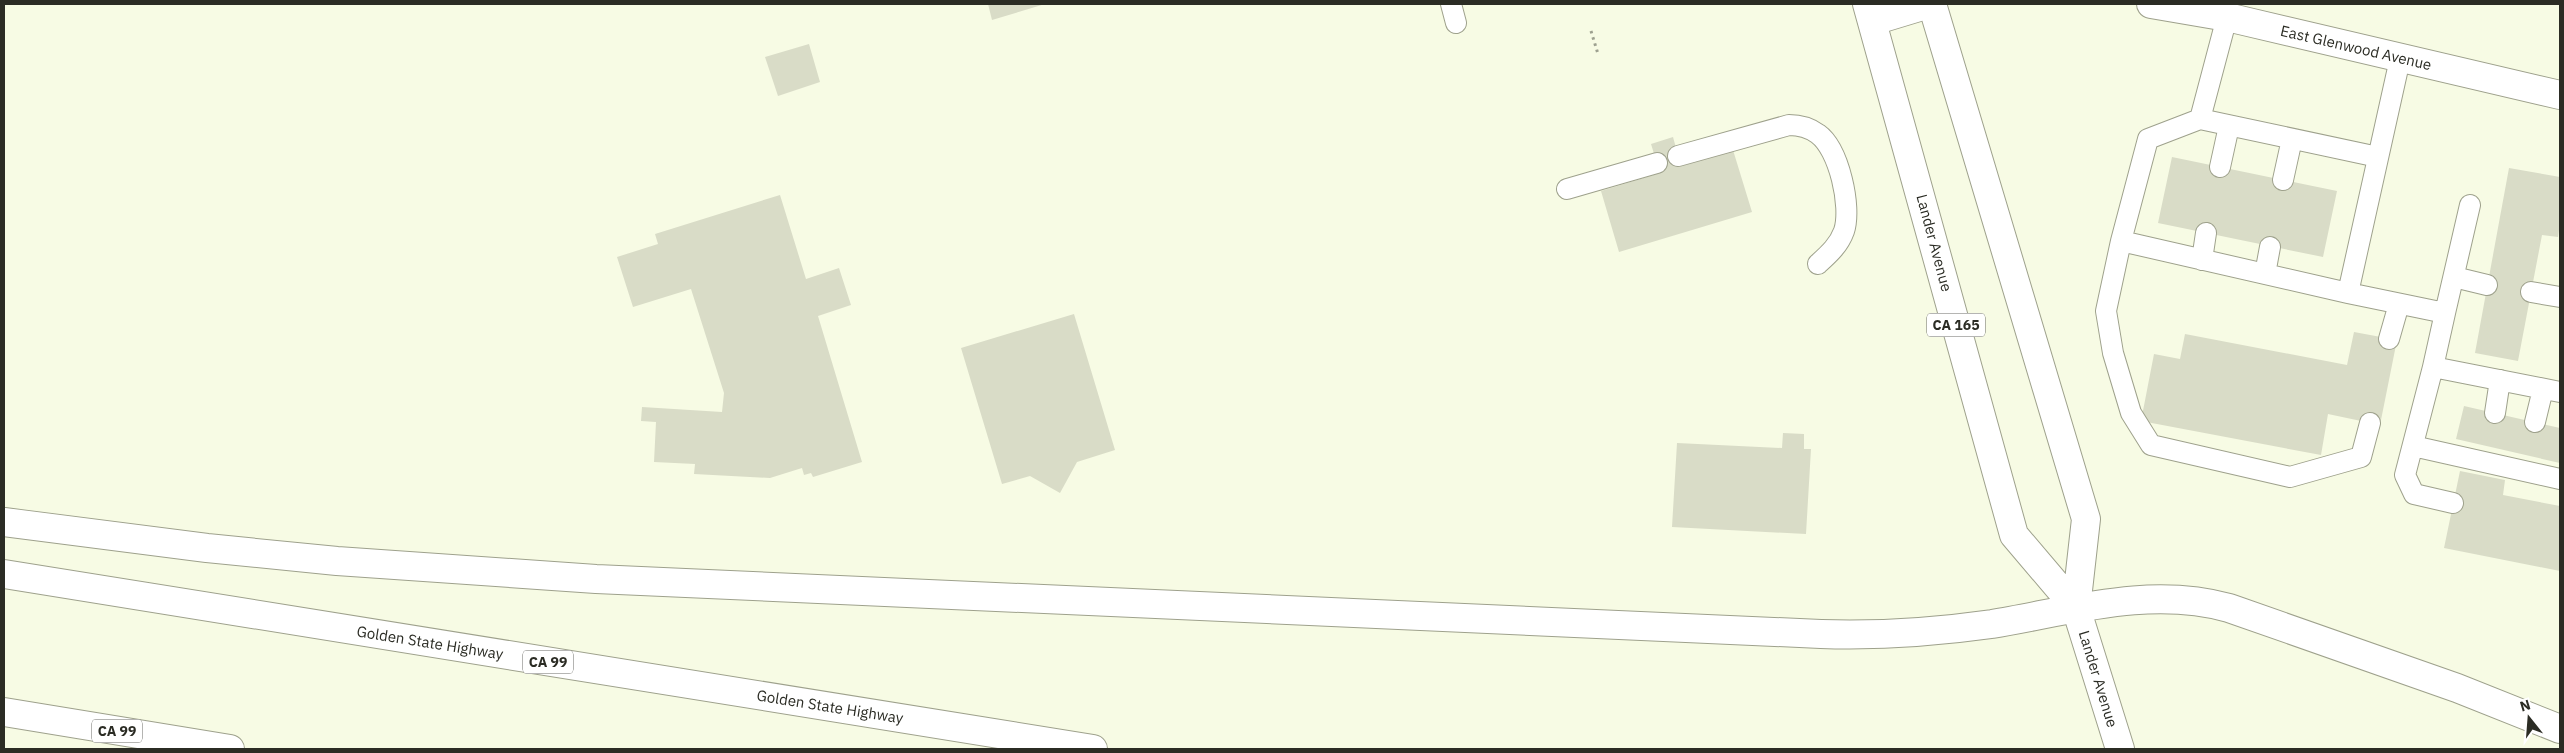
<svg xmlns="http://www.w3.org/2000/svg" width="2564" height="753" font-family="'IBM Plex Sans',sans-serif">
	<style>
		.building { fill: #d9dcc7 }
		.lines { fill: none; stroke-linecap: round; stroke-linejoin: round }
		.service-casing { stroke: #9ea18c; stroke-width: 22 }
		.minor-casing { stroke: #9ea18c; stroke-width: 30 }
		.primary-casing { stroke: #9ea18c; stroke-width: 30 }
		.motorway-casing { stroke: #9ea18c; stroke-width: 30 }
		.path { stroke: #9da08f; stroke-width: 3; stroke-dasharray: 2.5 4; stroke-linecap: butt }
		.service { stroke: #fff; stroke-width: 20 }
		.minor { stroke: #fff; stroke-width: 28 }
		.primary { stroke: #fff; stroke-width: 28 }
		.motorway { stroke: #fff; stroke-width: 28 }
		.labels { text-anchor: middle; stroke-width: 5; stroke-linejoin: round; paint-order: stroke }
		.shield { fill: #fff; stroke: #6b6b66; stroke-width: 1 }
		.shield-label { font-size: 14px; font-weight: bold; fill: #2b2c24 }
		.street-label { font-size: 15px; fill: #2b2c24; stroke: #fff }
	</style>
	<rect width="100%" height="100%" fill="#f7fbe4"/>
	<path class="building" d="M988 4H1045L992 20Z
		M809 44 820 82 778 96 765 57Z
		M1673 137 1681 166 1733 150 1752 212 1619 252 1601 191 1660 173 1651 144Z
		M2172 157 2337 191 2323 257 2158 223Z
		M2509 168 2560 177V223L2558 237 2542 235 2518 361 2475 353Z
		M780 195 806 279 839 268 851 305 818 316 862 462 813 477 811 473 804 475 802 468 770 478 694 474 695 464 654 462 656 422 641 421 642 407 722 412 724 393 691 289 633 307 617 257 658 244 655 234Z
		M1074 314 1115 450 1077 462 1060 493 1030 476 1002 484 961 348Z
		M2354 332 2397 340 2380 425 2328 414 2321 455 2141 421 2154 354 2180 359 2185 334 2347 365Z
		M2464 406 2560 428V463L2456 439Z
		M1783 433 1804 434V449H1811L1806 534 1672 527 1677 443 1782 448Z
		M2460 471 2505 480 2503 495 2560 506V571L2444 548Z"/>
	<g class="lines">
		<defs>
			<path id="service" d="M1451 4 1456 23
				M2227 17 2200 119 2148 139 2121 241 2348 293 2445 313 2433 367 2560 392
				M2200 119 2378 157
				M1678 156 1789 125C1800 125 1810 128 1818 134 1839 149 1852 207 1844 231 1839 245 1829 254 1818 264
				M2220 167 2229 126
				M2283 180 2292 139
				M1567 189 1657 163
				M2121 241 2106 311 2113 353 2131 413 2151 445 2290 477 2361 457 2370 423
				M2202 260 2206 233
				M2265 274 2270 247
				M2454 277 2487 285
				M2531 292 2560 297
				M2348 293 2400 59
				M2445 313 2470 205
				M2389 339 2399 304
				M2433 367 2405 475 2414 494 2453 503
				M2495 413 2500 380
				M2535 422 2543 389
				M2413 446 2560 479"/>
			<path id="minor" d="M2151 4 2227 17 2560 95
				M1873 21 1929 4"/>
			<path id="primary" d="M1867 4 2014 535 2076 608 2120 749
				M1932 4 2086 519 2076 608"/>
			<path id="motorway" d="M4 522 207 548 337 561 596 579 1821 634C1879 636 1935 632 1992 624 2070 611 2150 586 2229 608L2457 688 2560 729
				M4 574 1093 749
				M4 712 230 749"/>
		</defs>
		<use href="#service" class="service-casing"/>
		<use href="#minor" class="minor-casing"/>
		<use href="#primary" class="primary-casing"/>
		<use href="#motorway" class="motorway-casing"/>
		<path class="path" d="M1591 31 1598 54"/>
		<use href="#service" class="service"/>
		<use href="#minor" class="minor"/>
		<use href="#primary" class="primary"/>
		<use href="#motorway" class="motorway"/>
	</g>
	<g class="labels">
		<g class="shield">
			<rect x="1927" y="313.5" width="58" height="23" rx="4"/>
			<rect x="523" y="650.5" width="50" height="23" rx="4"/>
			<rect x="92" y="719.5" width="50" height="23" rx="4"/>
		</g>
		<g class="shield-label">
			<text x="1956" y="330">CA 165</text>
			<text x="548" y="667">CA 99</text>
			<text x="117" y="736">CA 99</text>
		</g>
		<g class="street-label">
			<text transform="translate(2356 48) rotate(13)" y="5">East Glenwood Avenue</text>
			<text transform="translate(1934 243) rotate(75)" y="5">Lander Avenue</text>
			<text transform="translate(430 643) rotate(9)" y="5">Golden State Highway</text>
			<text transform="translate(2098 679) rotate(73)" y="5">Lander Avenue</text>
			<text transform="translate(830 707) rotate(9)" y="5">Golden State Highway</text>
		</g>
	</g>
	<rect width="2564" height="753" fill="none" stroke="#2b2c24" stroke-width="10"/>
	<g transform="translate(2529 718) rotate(343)" stroke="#ffffff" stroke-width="4" paint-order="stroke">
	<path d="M0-4L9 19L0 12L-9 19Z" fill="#2b2c24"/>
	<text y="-8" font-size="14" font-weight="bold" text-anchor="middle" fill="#2b2c24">N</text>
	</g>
</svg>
